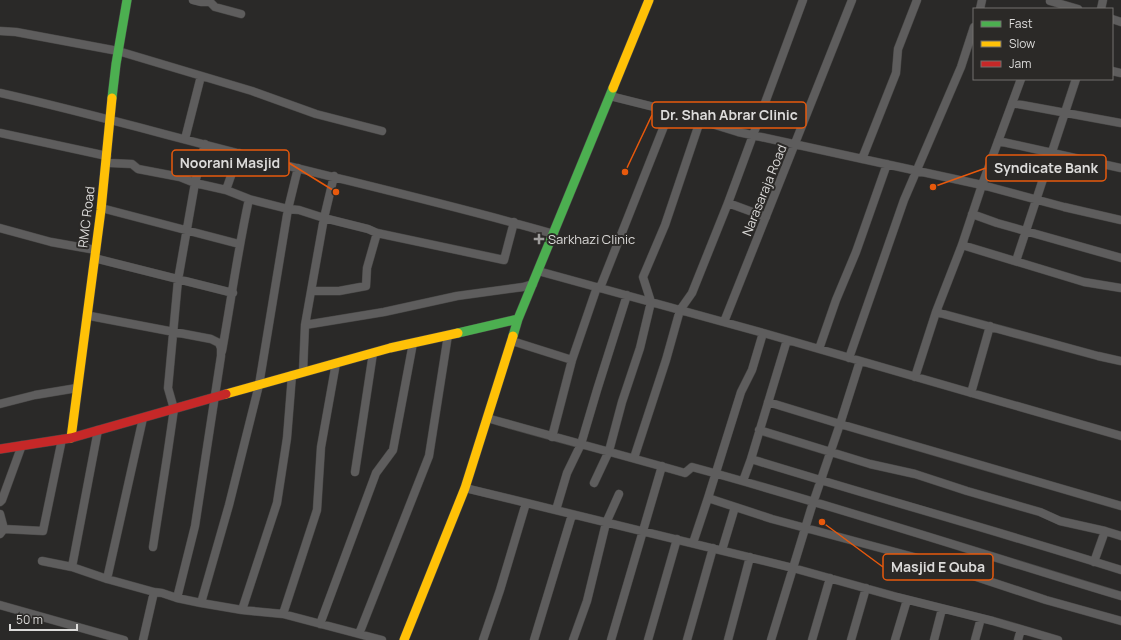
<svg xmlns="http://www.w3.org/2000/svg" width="1121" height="640" font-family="Manrope,sans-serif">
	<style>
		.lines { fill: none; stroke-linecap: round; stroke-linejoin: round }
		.street-casing { stroke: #474645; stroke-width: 9 }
		.fast-casing { stroke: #474645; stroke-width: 10 }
		.slow-casing { stroke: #474645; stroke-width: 10 }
		.jam-casing { stroke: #474645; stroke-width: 10 }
		.street { stroke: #5e5d5d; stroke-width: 8 }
		.fast { stroke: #4caf50; stroke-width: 9 }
		.slow { stroke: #ffc107; stroke-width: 9 }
		.jam { stroke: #c62828; stroke-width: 9 }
		.poi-dot { fill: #9e9d9c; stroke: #2b2927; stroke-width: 1.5 }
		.labels { text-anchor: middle; stroke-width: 4; stroke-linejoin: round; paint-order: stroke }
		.street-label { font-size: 13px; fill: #dcdbda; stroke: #2b2927 }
		.poi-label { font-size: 13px; fill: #dcdbda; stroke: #2b2927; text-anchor: start }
		.leader { fill: none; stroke: #e8590c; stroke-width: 1.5 }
		.callout-dot { fill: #e8590c; stroke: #2b2927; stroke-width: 1.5 }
		.callout { fill: #2b2927; stroke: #e8590c; stroke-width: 1.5 }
		.callout-label { font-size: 14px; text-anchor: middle; font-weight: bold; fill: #dcdbda }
	</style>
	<rect width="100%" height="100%" fill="#2a2928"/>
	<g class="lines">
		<defs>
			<path id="street" d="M193 0 201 2H210L215 7 241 14
				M1050 1 1078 9
				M980 9 982 0
				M1101 9 1103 0
				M1112 19 1121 22
				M0 31 16 32 118 51 252 91 316 114 382 131
				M1112 71 1121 73
				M1021 79 982 185 1064 207 1121 220
				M0 93C84 112 166 135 249 156 351 182 453 205 554 234
				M610 96 670 111 738 132 982 185 962 245 936 312 1098 356 1121 361
				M1012 103 1121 123
				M0 133 107 156
				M185 139 201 76
				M998 141 1121 168
				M862 159 896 73 898 49 917 0
				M110 163 132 164 138 169 180 177 195 183 226 190 249 199 288 209 299 210 324 218 368 229 377 233 504 260 514 222
				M226 190 239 153
				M728 203 766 217
				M105 209 239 244
				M972 214 997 223 1121 258
				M0 228 51 242 96 250
				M962 245 1084 282 1121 288
				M98 259 233 293
				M1016 261 1076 79
				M538 271 767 334 1121 436
				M600 288 670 111
				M312 291H339L366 286 367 268 377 233
				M90 316 211 339 219 343 221 348V356L195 526 177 598
				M724 322 852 0
				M305 325 384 312 457 296 523 287 533 284
				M763 333 752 370 741 392 708 498 772 519 925 560 1046 600 1121 621
				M787 340 751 459C874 497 998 531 1121 570
				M512 341 572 360
				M819 349 836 300 856 252 887 164
				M222 351C231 301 238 249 249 199
				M849 358 904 200 961 67 974 27
				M860 361 840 424 1121 506
				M303 372 305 325 324 218 334 176
				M915 377 936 312
				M971 393 990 326
				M768 402 840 424 811 509 771 640
				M0 404 35 395 77 388
				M487 418C553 437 619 454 685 473L692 467C836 506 978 553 1121 596
				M759 430 870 464 915 474 967 491 1040 512 1060 521 1105 531
				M552 437 572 360 597 287
				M634 458 666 360 680 310 692 293 728 203 803 0
				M355 472 373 353
				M743 481 751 459
				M594 483 609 451 622 402 640 348 651 302 643 277 665 225 700 121
				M465 488 793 568 897 597 993 621 1058 640
				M0 502 2 500 22 445
				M556 510 567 473 581 444 597 390 627 295
				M0 514 4 529
				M0 534 4 529 43 531 62 439
				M693 543 708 498
				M153 547 167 457 174 409 168 388 178 280 195 183 205 144
				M722 550 735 507
				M42 561 72 567 107 579 154 592 162 593 177 598 201 603 242 610 283 614 382 640
				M1094 562 1105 531 1121 536
				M72 567 98 430
				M107 579 143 418
				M201 603 229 505 259 385 288 209 298 168
				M0 605 124 640
				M242 610 277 503 287 438 292 375
				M283 614 317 510 321 447 336 363
				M320 624 376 473 393 450 413 343
				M359 634 429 456 448 335
				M143 640 154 592
				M483 640 500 590 526 503
				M534 640 571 518 574 515
				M573 640 587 601 606 523 619 494
				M611 640 662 466
				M648 640 677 539
				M687 640 713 548
				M728 640 750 557
				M812 640 830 578
				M851 640 866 588
				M895 640 907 600
				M934 640 942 609
				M975 640 981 618
				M1018 640 1021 629"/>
			<path id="fast" d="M112 98 116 64 127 0
				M458 333 518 319
				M513 336 518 319 613 88"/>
			<path id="slow" d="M613 88 649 0
				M226 394 390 348 458 333
				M71 438 101 210 112 98
				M404 640 465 488 513 336"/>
			<path id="jam" d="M0 449 71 438 226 394"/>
		</defs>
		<use href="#street" class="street-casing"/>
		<use href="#fast" class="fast-casing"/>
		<use href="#slow" class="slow-casing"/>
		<use href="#jam" class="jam-casing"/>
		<use href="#street" class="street"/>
		<use href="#fast" class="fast"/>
		<use href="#slow" class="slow"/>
		<use href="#jam" class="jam"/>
	</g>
	<path class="poi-dot" d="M537 233h4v4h4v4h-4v4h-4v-4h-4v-4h4z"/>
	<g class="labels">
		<g class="street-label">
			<text transform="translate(764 190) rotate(-68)" y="5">Narasaraja Road</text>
			<text transform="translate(86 217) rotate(-83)" y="5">RMC Road</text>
		</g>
		<g class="poi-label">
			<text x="548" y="244">Sarkhazi Clinic</text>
		</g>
	</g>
	<path class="leader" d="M625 172L652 115M336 192L289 163M933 187L986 168M822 522L883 567"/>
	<g class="callout-dot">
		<circle cx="625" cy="172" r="4"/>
		<circle cx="336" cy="192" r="4"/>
		<circle cx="933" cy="187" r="4"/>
		<circle cx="822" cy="522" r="4"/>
	</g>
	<g class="callout">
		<rect x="652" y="102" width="154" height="26" rx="4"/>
		<rect x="172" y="150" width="117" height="26" rx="4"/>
		<rect x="986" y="155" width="120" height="26" rx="4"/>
		<rect x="883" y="554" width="110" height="26" rx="4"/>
	</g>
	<g class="callout-label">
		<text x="729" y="120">Dr. Shah Abrar Clinic</text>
		<text x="230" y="168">Noorani Masjid</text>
		<text x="1046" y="173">Syndicate Bank</text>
		<text x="938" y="572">Masjid E Quba</text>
	</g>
	<rect x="973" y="8" width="140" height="72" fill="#2b2927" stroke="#72706f"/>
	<rect x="981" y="21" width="20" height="6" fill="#4caf50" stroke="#72706f"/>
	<text x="1009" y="28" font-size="12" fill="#dcdbda">Fast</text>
	<rect x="981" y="41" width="20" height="6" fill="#ffc107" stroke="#72706f"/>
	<text x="1009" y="48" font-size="12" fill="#dcdbda">Slow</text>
	<rect x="981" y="61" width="20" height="6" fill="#c62828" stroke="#72706f"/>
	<text x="1009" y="68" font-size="12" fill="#dcdbda">Jam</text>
	<path d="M10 624v6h67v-6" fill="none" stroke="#dcdbda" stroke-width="2"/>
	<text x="16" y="624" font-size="12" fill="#dcdbda" stroke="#2b2927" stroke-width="3" paint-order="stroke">50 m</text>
</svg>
